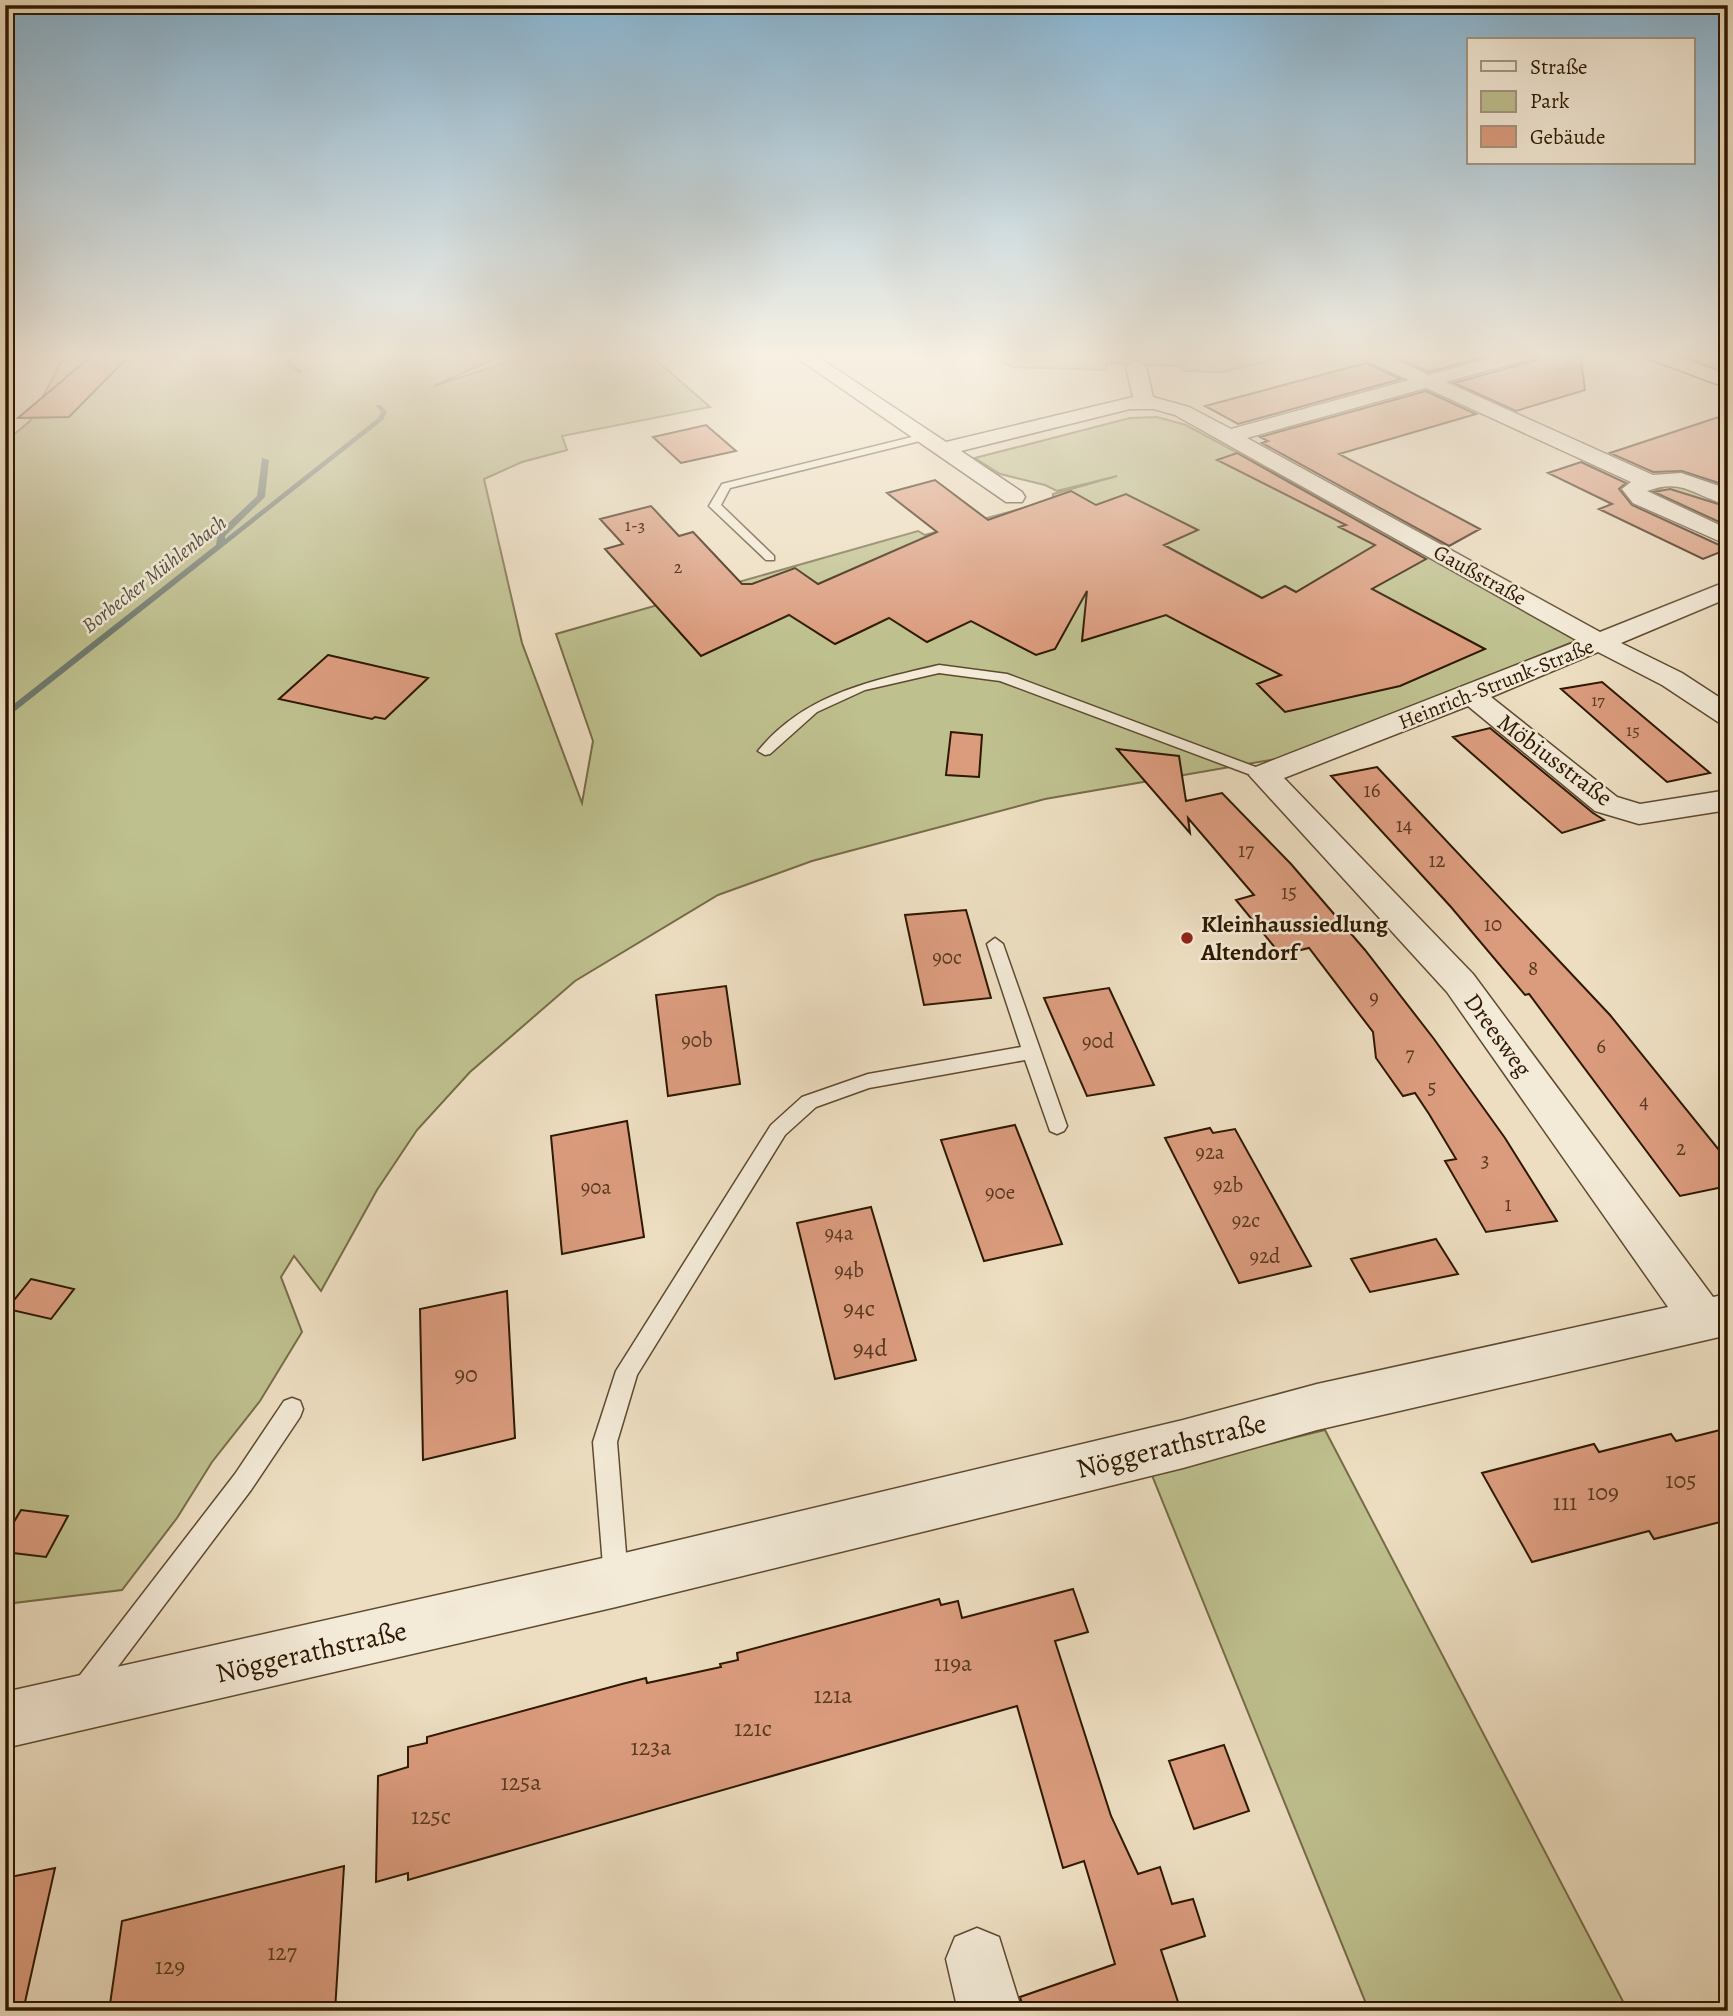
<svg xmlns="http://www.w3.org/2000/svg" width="1733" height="2016" font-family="Alegreya,serif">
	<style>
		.green { fill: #bec08e; stroke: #766c47; stroke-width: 2 }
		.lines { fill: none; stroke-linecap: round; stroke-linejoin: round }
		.stream { fill: #6f7a70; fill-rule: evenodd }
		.building { fill: #db9c7e; stroke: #2e1800; stroke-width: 2 }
		.lane-casing { stroke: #5e4a30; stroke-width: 3 }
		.street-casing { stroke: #5e4a30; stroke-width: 3 }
		.secondary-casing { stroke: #2e1800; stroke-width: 4 }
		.lane { fill: #f3ead7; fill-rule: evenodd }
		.street { fill: #f3ead7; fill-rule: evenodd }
		.secondary { fill: #f3ead7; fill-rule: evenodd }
		.poi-dot { fill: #8f2418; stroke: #f3ead7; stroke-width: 2.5 }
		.labels { text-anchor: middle; stroke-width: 5; stroke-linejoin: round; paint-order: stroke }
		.far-number-label { font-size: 18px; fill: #593920 }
		.far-water-label { font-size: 21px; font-style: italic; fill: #545141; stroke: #f3ead7 }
		.far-street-label { font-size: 21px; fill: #2e1800; stroke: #f3ead7 }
		.number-label { font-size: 21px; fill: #593920 }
		.street-label { font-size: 24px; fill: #2e1800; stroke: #f3ead7 }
		.poi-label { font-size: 24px; font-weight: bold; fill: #2e1800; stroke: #f3ead7; text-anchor: start }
		.near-number-label { font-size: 24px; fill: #593920 }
		.near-street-label { font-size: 28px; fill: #2e1800; stroke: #f3ead7 }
	</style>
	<rect width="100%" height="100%" fill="#eddec1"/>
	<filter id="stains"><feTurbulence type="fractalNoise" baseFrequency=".00286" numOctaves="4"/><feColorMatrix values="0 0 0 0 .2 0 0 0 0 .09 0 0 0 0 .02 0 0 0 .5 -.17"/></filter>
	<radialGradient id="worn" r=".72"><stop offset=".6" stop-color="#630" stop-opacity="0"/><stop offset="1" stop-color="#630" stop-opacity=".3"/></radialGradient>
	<path class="green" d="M74 353H507L434 386 504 363 522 353H648L710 407 562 436 567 450 522 462 484 479 522 643 582 803 593 741 556 634 918 531 925 535 1042 503 1053 498V494L1117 476 1057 491 1045 485 1000 474 975 458 1130 418 1157 417 1186 425 1577 637 1573 642 1282 758 1045 799 812 861 718 895 575 981 470 1072 417 1130 377 1190 321 1291 294 1256 281 1277 302 1332 260 1401 212 1462 177 1518 122 1590 5 1604V442L30 421 61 362Z
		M982 353H1304L1222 372 1182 371 1181 366 1107 363 1106 370 1012 367Z
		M1664 353H1703L1728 362V377Z
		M1670 484H1679L1728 502V533L1649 494Z
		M1325 1430 1628 2011H1369L1151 1473Z"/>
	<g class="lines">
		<path class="stream" d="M289 353H296L292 357V363L302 371V373H298L286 364V356Z
			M377 405H381L387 412 383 420 5 719V711L216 545 218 533 257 496 262 458 269 460 265 497 225 536V539L378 418 381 412 376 406Z"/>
	</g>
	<path class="building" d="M95 353 130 355 69 417 18 418Z
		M1406 353H1499L1429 372 1393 356Z
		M1541 353H1580L1585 390 1516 411 1454 383 1537 360Z
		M1366 363 1401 379 1238 424 1205 406Z
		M1426 391 1476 414 1339 454 1480 529 1449 546 1262 443 1268 441 1260 437Z
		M1728 414V486L1682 471 1653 472 1610 453Z
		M706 425 736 451 681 463 653 437Z
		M1237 453 1426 559 1372 589 1485 649 1400 686 1285 712 1257 684 1281 675 1166 615 1082 641 1087 591 1055 649 1036 655 971 621 927 642 889 618 835 644 789 615 701 656 605 549 623 544 600 519 651 506 679 536 693 532 742 584H752L795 568 818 584 937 532 887 493 935 480 988 520 1071 491 1096 505 1126 494 1198 530 1164 545 1262 598 1285 586 1296 592 1375 545 1339 527 1346 525 1217 460Z
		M1581 462 1626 483 1619 489 1632 505 1728 549 1703 559 1599 509 1612 504 1548 473Z
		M1670 489 1728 507V526L1654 492Z
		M328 655 428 678 385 719 375 717 372 719 279 699Z
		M1602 682 1672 741 1710 773 1667 782 1561 689Z
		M1490 728 1593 813 1604 820 1562 833 1453 737Z
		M951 732 982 735 979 777 946 775Z
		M1117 749 1179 756 1186 801 1222 793 1291 864 1365 950 1434 1039 1505 1138 1557 1221 1486 1232 1445 1161 1456 1159 1429 1114 1415 1093 1403 1096 1376 1058 1373 1032 1309 948 1281 955 1236 900 1254 895 1188 818 1190 833Z
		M1377 767 1610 1015 1728 1161V1186L1680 1196 1529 994 1525 995 1451 907 1331 776Z
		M966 910 991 998 924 1005 905 915Z
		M726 986 740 1084 668 1096 656 995Z
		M1109 988 1154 1085 1087 1096 1044 998Z
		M627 1121 644 1237 562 1254 551 1136Z
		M1015 1125 1062 1244 984 1261 941 1140Z
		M1210 1128 1213 1133 1235 1129 1311 1266 1239 1283 1165 1138Z
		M871 1207 916 1360 835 1379 797 1223Z
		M1436 1239 1458 1274 1370 1292 1351 1259Z
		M31 1279 74 1289 51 1319 7 1309Z
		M507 1291 515 1438 423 1460 420 1309Z
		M1728 1428V1520L1654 1539 1649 1531 1532 1562 1482 1473 1594 1444 1599 1452 1671 1434 1676 1441Z
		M21 1510 68 1516 46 1557 5 1552V1537Z
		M1073 1589 1088 1632 1055 1641 1111 1816 1138 1874 1160 1867 1172 1904 1193 1899 1205 1936 1161 1950 1181 2011H1024L1020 1997 1115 1964 1084 1861 1063 1868 1017 1706 408 1880V1873L376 1882 378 1776 408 1767V1747L427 1743V1737L622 1684 646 1678 647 1683 721 1667 720 1664 738 1660 737 1653 939 1599 941 1605 958 1601 962 1618Z
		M1224 1745 1249 1811 1194 1829 1169 1761Z
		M344 1866 335 2011H109L122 1921Z
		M55 1868 23 2011H5V1878Z"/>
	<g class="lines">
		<defs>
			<path id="lane" d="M924 434 929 437 928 439 730 488 721 505 774 556V560H766L709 506 722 484Z
				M939 665 1007 674 1269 772 1271 775 1269 778H1259L1000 681 939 673 865 690 817 712 770 754 765 755 758 751C804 694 871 681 939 665Z
				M995 938 1003 944 1067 1126 1064 1131 1057 1134 1050 1131 1025 1060 869 1088 816 1107 785 1135 637 1375 617 1442 628 1578 625 1587 616 1590 607 1587 604 1578 593 1442 616 1371 771 1125 802 1097 868 1074 1021 1047 987 944Z
				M292 1398 300 1401 303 1409 300 1417 251 1490 95 1697 86 1701 77 1697 73 1688 77 1679 235 1474 284 1401Z"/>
			<path id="street" d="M790 353H812L946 442 1133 397 1126 367 1136 361 1146 367 1153 397 1189 407 1231 429 1409 380 1358 357 1356 353H1380L1429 375 1508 353H1538L1536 357 1446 382 1653 475 1681 473 1728 489V505C1696 497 1683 477 1647 491L1728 529V545L1633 503 1622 489 1631 482 1426 388 1247 438 1600 632 1728 581V598L1621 643 1682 673 1728 703V725L1718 722 1662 685 1598 652 1491 697 1617 797 1640 804 1728 790V810L1639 824 1595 811 1468 706 1284 778 1473 974 1713 1297 1728 1294V1335L1317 1430 1183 1468 616 1607 5 1748V1692L616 1555 1183 1420 1317 1384 1668 1307 1447 992 1249 775 1253 768 1578 641 1175 415 1154 409H1130L961 451 1022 492 1025 497 1022 502H1006Z
				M977 1928 999 1937 1022 2011H958L946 1959 955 1937Z"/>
			<path id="secondary" d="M1642 353H1670L1728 375V388L1645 357Z"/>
		</defs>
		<use href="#lane" class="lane-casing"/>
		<use href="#street" class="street-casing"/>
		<use href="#secondary" class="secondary-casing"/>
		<use href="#lane" class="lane"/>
		<use href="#street" class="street"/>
		<use href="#secondary" class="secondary"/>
	</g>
	<linearGradient id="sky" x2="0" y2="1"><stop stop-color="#89b7d6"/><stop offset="0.56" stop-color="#f7f0e3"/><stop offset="1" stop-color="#f7f0e3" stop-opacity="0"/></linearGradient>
	<rect width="1733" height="635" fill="url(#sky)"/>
	<circle class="poi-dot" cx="1187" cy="938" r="7"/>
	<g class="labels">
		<g class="far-number-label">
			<text x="635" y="531">1-3</text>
			<text x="678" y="573">2</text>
			<text x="1598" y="706">17</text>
			<text x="1633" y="736">15</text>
		</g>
		<g class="far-water-label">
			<text transform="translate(154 574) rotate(-38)" y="7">Borbecker Mühlenbach</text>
		</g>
		<g class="far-street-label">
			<text transform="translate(1480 575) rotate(29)" y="7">Gaußstraße</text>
			<text transform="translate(1496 684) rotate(-22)" y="7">Heinrich-Strunk-Straße</text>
		</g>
		<g class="number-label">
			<text x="1372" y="797">16</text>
			<text x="1404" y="832">14</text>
			<text x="1246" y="857">17</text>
			<text x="1437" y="867">12</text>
			<text x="1289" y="899">15</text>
			<text x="1493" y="931">10</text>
			<text x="947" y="964">90c</text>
			<text x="1533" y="975">8</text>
			<text x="1374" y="1004">9</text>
			<text x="697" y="1047">90b</text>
			<text x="1098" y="1048">90d</text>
			<text x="1601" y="1053">6</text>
			<text x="1410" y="1061">7</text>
			<text x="1432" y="1094">5</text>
			<text x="1644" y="1108">4</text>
			<text x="1681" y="1155">2</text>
			<text x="1210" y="1159">92a</text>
			<text x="1485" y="1167">3</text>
			<text x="1228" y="1192">92b</text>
			<text x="596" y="1194">90a</text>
			<text x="1000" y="1199">90e</text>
			<text x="1508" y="1211">1</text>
			<text x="1246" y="1227">92c</text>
			<text x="839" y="1240">94a</text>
			<text x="1265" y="1263">92d</text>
			<text x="849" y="1277">94b</text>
		</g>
		<g class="street-label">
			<text transform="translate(1555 760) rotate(37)" y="8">Möbiusstraße</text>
			<text transform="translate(1498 1035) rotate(54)" y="8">Dreesweg</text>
		</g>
		<g class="poi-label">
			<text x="1201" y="932">Kleinhaussiedlung<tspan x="1201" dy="28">Altendorf</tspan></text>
		</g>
		<g class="near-number-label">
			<text x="859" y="1316">94c</text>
			<text x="870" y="1356">94d</text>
			<text x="466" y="1382">90</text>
			<text x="1681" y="1488">105</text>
			<text x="1603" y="1500">109</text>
			<text x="1565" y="1510">111</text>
			<text x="953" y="1671">119a</text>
			<text x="833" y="1703">121a</text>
			<text x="753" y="1736">121c</text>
			<text x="651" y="1755">123a</text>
			<text x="521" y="1790">125a</text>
			<text x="431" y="1824">125c</text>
			<text x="282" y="1960">127</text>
			<text x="170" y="1974">129</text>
		</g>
		<g class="near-street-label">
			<text transform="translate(1171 1445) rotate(-14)" y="10">Nöggerathstraße</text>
			<text transform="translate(311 1651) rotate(-13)" y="10">Nöggerathstraße</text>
		</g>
	</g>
	<rect width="1733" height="2016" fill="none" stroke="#eddec1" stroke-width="28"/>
	<rect x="7" y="7" width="1719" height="2002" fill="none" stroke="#2e1800" stroke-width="3.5"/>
	<rect x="14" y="14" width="1705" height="1988" fill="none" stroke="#2e1800" stroke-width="2"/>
	<rect x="1467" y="38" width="228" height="126" fill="#f3ead7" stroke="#a49681" stroke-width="2"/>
	<rect x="1481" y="61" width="35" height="10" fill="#f3ead7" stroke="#a49681" stroke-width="2"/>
	<text x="1530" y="74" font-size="21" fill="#2e1800">Straße</text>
	<rect x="1481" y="91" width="35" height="21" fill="#bec08e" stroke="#a49681" stroke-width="2"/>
	<text x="1530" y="108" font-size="21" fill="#2e1800">Park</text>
	<rect x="1481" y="126" width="35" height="21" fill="#db9c7e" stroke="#a49681" stroke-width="2"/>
	<text x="1530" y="144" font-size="21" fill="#2e1800">Gebäude</text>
	<rect width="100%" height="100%" filter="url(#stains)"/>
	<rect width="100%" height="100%" fill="url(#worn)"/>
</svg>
